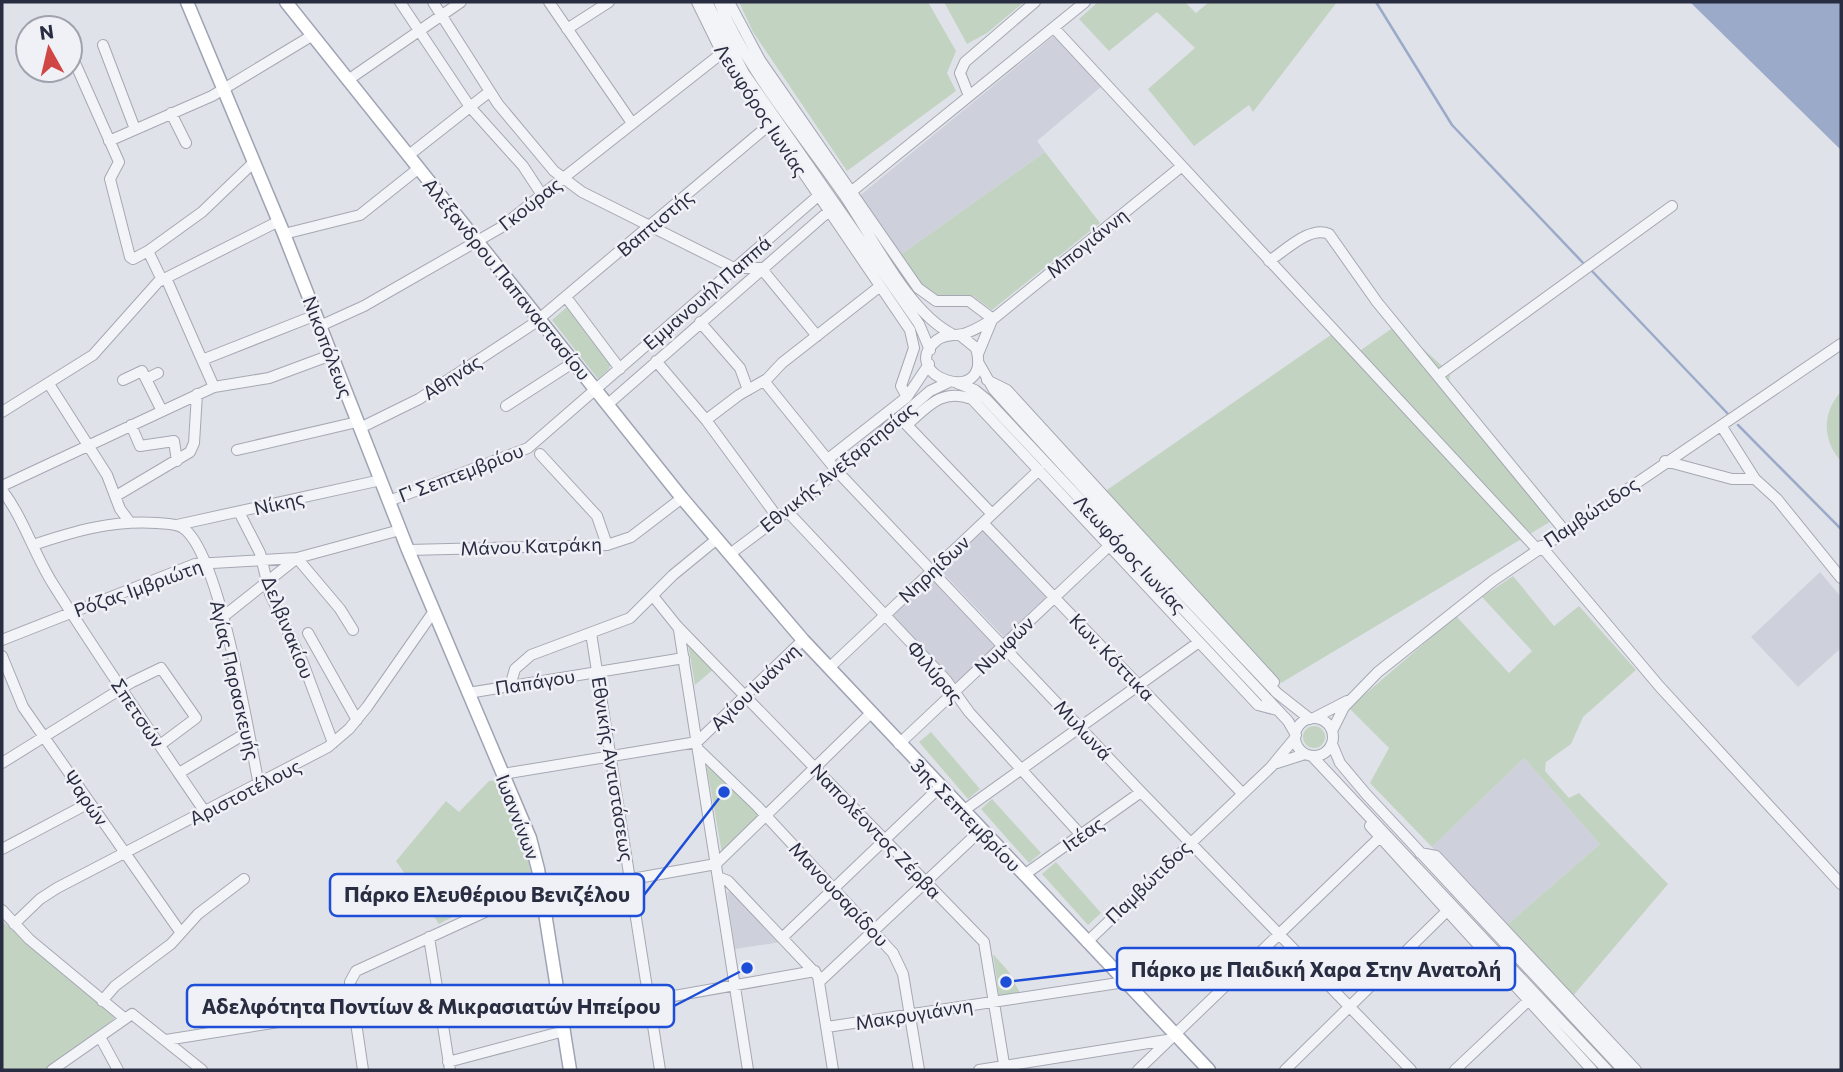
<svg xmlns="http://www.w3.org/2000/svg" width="1843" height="1072" font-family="Commissioner,sans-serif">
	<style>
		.built { fill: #ced1db }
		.green { fill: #c3d3c1 }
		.water { fill: #9baac9 }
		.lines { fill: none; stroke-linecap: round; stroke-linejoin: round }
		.stream { stroke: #9baac9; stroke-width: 2.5 }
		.minor-casing { stroke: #a5a8b3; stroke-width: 12 }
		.major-casing { stroke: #9fa4b5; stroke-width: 15 }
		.minor { stroke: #f3f4f7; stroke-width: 10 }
		.major { stroke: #fff; stroke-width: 12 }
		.labels { text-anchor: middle; stroke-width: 5; stroke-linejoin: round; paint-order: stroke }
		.street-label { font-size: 19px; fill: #292d41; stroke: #f0f1f7 }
		.leader { fill: none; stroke: #1d4ed8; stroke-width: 2.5 }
		.callout-dot { fill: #1d4ed8; stroke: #f0f1f7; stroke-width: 2.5 }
		.callout { fill: #f0f1f7; stroke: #1d4ed8; stroke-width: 2.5 }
		.callout-label { font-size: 21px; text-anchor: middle; font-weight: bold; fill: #292d41 }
	</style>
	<rect width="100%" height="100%" fill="#e0e2e9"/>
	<path class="built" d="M1055 35 1109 80 1037 141 1045 152 899 256 858 197Z
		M984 530 1048 596 1004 637 941 571Z
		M1820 572 1841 597V648L1798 687 1751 637Z
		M933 578 997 644 956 683 892 616Z
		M1524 758 1600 844 1506 926 1432 847Z
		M730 891 780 939 781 942 735 949 727 893Z"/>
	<path class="green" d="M739 2H928L956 51 947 73 956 91 847 171 753 32Z
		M944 2H1024L987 33 967 44Z
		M1098 2H1185L1196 13 1209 2H1337L1253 112 1249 105 1194 146 1148 89 1195 48 1157 12 1109 51 1079 19Z
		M1045 152 1100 223 992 310 973 296 942 299 929 293 899 256Z
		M568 306 611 363 609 369 598 379 552 320Z
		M1397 325 1450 373 1449 385 1558 517 1281 683 1104 492 1338 330 1358 352Z
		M1841 392V461C1822 440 1822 412 1841 392Z
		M1513 576 1554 626 1579 606 1636 670 1583 717 1571 744 1546 762 1545 771 1569 798 1579 793 1668 884 1572 997 1506 926 1600 844 1524 758 1432 847 1370 783 1389 748 1349 708 1456 616 1509 673 1532 651 1482 597Z
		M690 643 715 668 695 685 688 644Z
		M1303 737a11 11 0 1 1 22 0a11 11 0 1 1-22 0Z
		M931 732 980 789 968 799 919 742Z
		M709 763 760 817 722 853 707 768Z
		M497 780 526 849 533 884 485 900 439 924 396 861 446 801 459 812 489 781Z
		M992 799 1041 853 1029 863 981 809Z
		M1056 862 1101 913 1088 925 1042 874Z
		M2 921 114 1015V1019L46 1070H2Z
		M993 954 1009 972 1020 993 999 996Z"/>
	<path class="water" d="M1690 2H1841V150Z"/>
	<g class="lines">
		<path class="stream" d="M1376 2 1452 125 1586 266
			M1591 270 1729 415
			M1738 425 1841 529"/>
		<defs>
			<path id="minor" d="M400 2 470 107 523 166 542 195
				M433 2 498 104 554 171 582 192 734 268H761L817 336
				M549 2 632 123
				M697 2 722 53 910 330 914 348 901 386 907 397
				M707 2 744 73 919 324 930 350
				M719 2C748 72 801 132 844 195 873 237 907 311 952 334
				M729 2 760 60 918 288 936 301H969L993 319
				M1054 28 1537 549
				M567 29 609 2
				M103 45 135 129
				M75 63 119 162 110 179 130 257 133 259 148 251 162 280
				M348 80 461 2
				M969 96 960 73 965 62 1035 2
				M171 113 186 143
				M109 141 212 96 313 35
				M409 155 489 92
				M851 192 1085 2
				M284 234 360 215 419 168
				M148 251 202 212 254 162
				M1269 261C1285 251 1310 225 1329 234L1377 302 1564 530
				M166 278 202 360
				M566 297 620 369
				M700 322 740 368 748 390
				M320 326 364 306 500 228 722 53
				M960 335 976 348C994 410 894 375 937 340 946 333 954 336 963 334 974 331 983 325 993 319L1182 166
				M978 354 992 320
				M656 361 706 420 778 518
				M978 362 994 390 1121 529 1277 693 1310 719
				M1439 375 1672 206
				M146 379 158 373
				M123 380 142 371 162 411
				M987 380 1007 390 1274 682
				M764 381 836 470 1141 792 1411 1070
				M957 383 975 390 986 399 1288 721 1296 735
				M49 384 107 475 120 509 129 521
				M214 387 202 360 316 315
				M607 405 829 211
				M506 406 574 362
				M2 412 93 355 158 282 279 221
				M706 420 739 395 767 379 782 363 879 287
				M903 421 992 514
				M131 425 140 446 174 441 177 461
				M907 425C928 406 942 388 972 399L1258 705 1277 710
				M1722 427 1755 479
				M360 428 419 399 533 324 769 125
				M237 450 357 422
				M540 454 597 516 607 545
				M828 459 907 397 929 364
				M1665 461 1732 479H1755L1777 499 1841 578
				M2 486 214 387 269 378 331 355
				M2 490C24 519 34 554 53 584 102 662 154 737 205 812
				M116 496 190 452 194 443 197 394
				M389 501 528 448 818 196
				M787 511 946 680 969 712 1081 835
				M239 512 260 553 270 594 303 663 333 743
				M983 523 1241 792
				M177 525 381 480
				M33 545C75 531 112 520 157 523 165 524 176 523 183 528 220 553 249 737 259 785
				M1541 546 1660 687 1841 884
				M408 550 607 545 631 537 682 498
				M730 554 810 494 930 391 947 383
				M653 596 677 626 984 942 1005 1070
				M224 616 297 558 340 609 353 630
				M679 630 748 1070
				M308 633 357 720
				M591 633 660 1070
				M2 640 195 564 297 558 400 530
				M2 656 23 707 181 933
				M829 668 1039 470
				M510 686 515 669 531 655 630 618 673 575 717 539
				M468 693 684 658
				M1314 718 1347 701
				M1295 737a19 19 0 1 1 38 0a19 19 0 1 1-38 0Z
				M1332 731 1344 707 1378 672 1494 580 1841 344
				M899 744 1109 546
				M1332 744 1340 763 1366 794 1623 1070
				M699 750 757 806 893 953 903 974 919 1070
				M1312 756 1607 1070
				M2 763 132 682 161 668 196 718 160 745
				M1277 763 1305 754
				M179 773 248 732
				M503 774 697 742 803 640
				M963 811 1199 642
				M1370 826 1592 1070
				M2 849 89 803
				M1420 853 1436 856 1636 1070
				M1024 875 1141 792
				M718 877 728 881 818 976 833 1070
				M2 910 29 939 123 1017
				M14 924 40 899 57 888 328 747 349 729 367 707 434 611
				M429 937 450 1070
				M783 937 940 787
				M1087 942 1271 767 1295 738
				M820 981 981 830
				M102 1001 115 986 171 944 198 914 244 879
				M561 1016 815 971
				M827 1027 1125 982
				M100 1037 118 1070
				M166 1040 354 1010
				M448 1062 564 1031
				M52 1070 132 1014 202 1070
				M363 1070 350 982 356 971 509 901 716 864 870 714
				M979 1070 1167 1040
				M1138 1070 1380 837
				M1285 1070 1447 911
				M1455 1070 1529 1000"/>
			<path id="major" d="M187 2 284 234 408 550 530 838 538 869 570 1070
				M286 2 682 498 803 640 1209 1070"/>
		</defs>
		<use href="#minor" class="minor-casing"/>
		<use href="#major" class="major-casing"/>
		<use href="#minor" class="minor"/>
		<use href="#major" class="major"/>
	</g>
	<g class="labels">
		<g class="street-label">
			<text transform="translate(761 110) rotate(57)" y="7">Λεωφόρος Ιωνίας</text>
			<text transform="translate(530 204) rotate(-38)" y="7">Γκούρας</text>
			<text transform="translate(655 223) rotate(-40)" y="7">Βαπτιστής</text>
			<text transform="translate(1087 243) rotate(-39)" y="7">Μπογιάννη</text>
			<text transform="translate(507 279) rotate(51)" y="7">Αλέξανδρου Παπαναστασίου</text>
			<text transform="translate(707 293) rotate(-41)" y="7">Εμμανουήλ Παππά</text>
			<text transform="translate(328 347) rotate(69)" y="7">Νικοπόλεως</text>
			<text transform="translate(452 377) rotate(-33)" y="7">Αθηνάς</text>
			<text transform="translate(838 467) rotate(-39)" y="7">Εθνικής Ανεξαρτησίας</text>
			<text transform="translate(461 473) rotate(-21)" y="7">Γ' Σεπτεμβρίου</text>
			<text transform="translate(279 503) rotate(-13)" y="7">Νίκης</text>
			<text transform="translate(1591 512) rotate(-34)" y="7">Παμβώτιδος</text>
			<text transform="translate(531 546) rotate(-2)" y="7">Μάνου Κατράκη</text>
			<text transform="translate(1130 554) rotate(47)" y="7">Λεωφόρος Ιωνίας</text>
			<text transform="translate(934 569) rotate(-43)" y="7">Νηρηίδων</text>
			<text transform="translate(138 588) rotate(-20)" y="7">Ρόζας Ιμβριώτη</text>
			<text transform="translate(288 627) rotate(68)" y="7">Δελβινακίου</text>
			<text transform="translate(1004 645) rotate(-44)" y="7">Νυμφών</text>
			<text transform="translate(1112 657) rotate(46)" y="7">Κων. Κόττικα</text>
			<text transform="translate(935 672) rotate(50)" y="7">Φιλύρας</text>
			<text transform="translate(235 680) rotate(77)" y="7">Αγίας Παρασκευής</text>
			<text transform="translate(535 682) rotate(-9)" y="7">Παπάγου</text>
			<text transform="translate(755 687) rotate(-44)" y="7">Αγίου Ιωάννη</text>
			<text transform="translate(138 713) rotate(56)" y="7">Σπετσών</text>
			<text transform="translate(1083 730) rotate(47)" y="7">Μυλωνά</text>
			<text transform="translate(613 769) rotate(81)" y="7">Εθνικής Αντιστάσεως</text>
			<text transform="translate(245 792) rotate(-27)" y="7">Αριστοτέλους</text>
			<text transform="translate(86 798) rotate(55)" y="7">Ψαρών</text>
			<text transform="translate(966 815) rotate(46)" y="7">3ης Σεπτεμβρίου</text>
			<text transform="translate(518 817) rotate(69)" y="7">Ιωαννίνων</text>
			<text transform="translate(876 831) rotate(46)" y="7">Ναπολέοντος Ζέρβα</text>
			<text transform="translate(1083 834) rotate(-35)" y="7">Ιτέας</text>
			<text transform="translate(1148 882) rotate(-44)" y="7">Παμβώτιδος</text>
			<text transform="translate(839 894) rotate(47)" y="7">Μανουσαρίδου</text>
			<text transform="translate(914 1014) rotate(-9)" y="7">Μακρυγιάννη</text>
		</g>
	</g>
	<path class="leader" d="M724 792L644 895M1006 982L1117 969M747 968L674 1006"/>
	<g class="callout-dot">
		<circle cx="724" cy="792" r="7"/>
		<circle cx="1006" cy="982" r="7"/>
		<circle cx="747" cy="968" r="7"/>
	</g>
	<g class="callout">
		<rect x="330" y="874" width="314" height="42" rx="7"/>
		<rect x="1117" y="948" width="398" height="42" rx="7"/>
		<rect x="187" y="985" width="487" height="42" rx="7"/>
	</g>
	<g class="callout-label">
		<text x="487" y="902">Πάρκο Ελευθέριου Βενιζέλου</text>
		<text x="1316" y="977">Πάρκο με Παιδική Χαρα Στην Ανατολή</text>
		<text x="431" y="1014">Αδελφότητα Ποντίων &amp; Μικρασιατών Ηπείρου</text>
	</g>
	<rect width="1843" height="1072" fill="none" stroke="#292d41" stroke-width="7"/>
	<g transform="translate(49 49) rotate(352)"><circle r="33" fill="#f0f1f7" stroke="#a0a3ae" stroke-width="2"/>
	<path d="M0-5L12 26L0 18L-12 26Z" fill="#cf4644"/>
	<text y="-10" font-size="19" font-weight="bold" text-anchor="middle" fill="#292d41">N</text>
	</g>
</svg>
